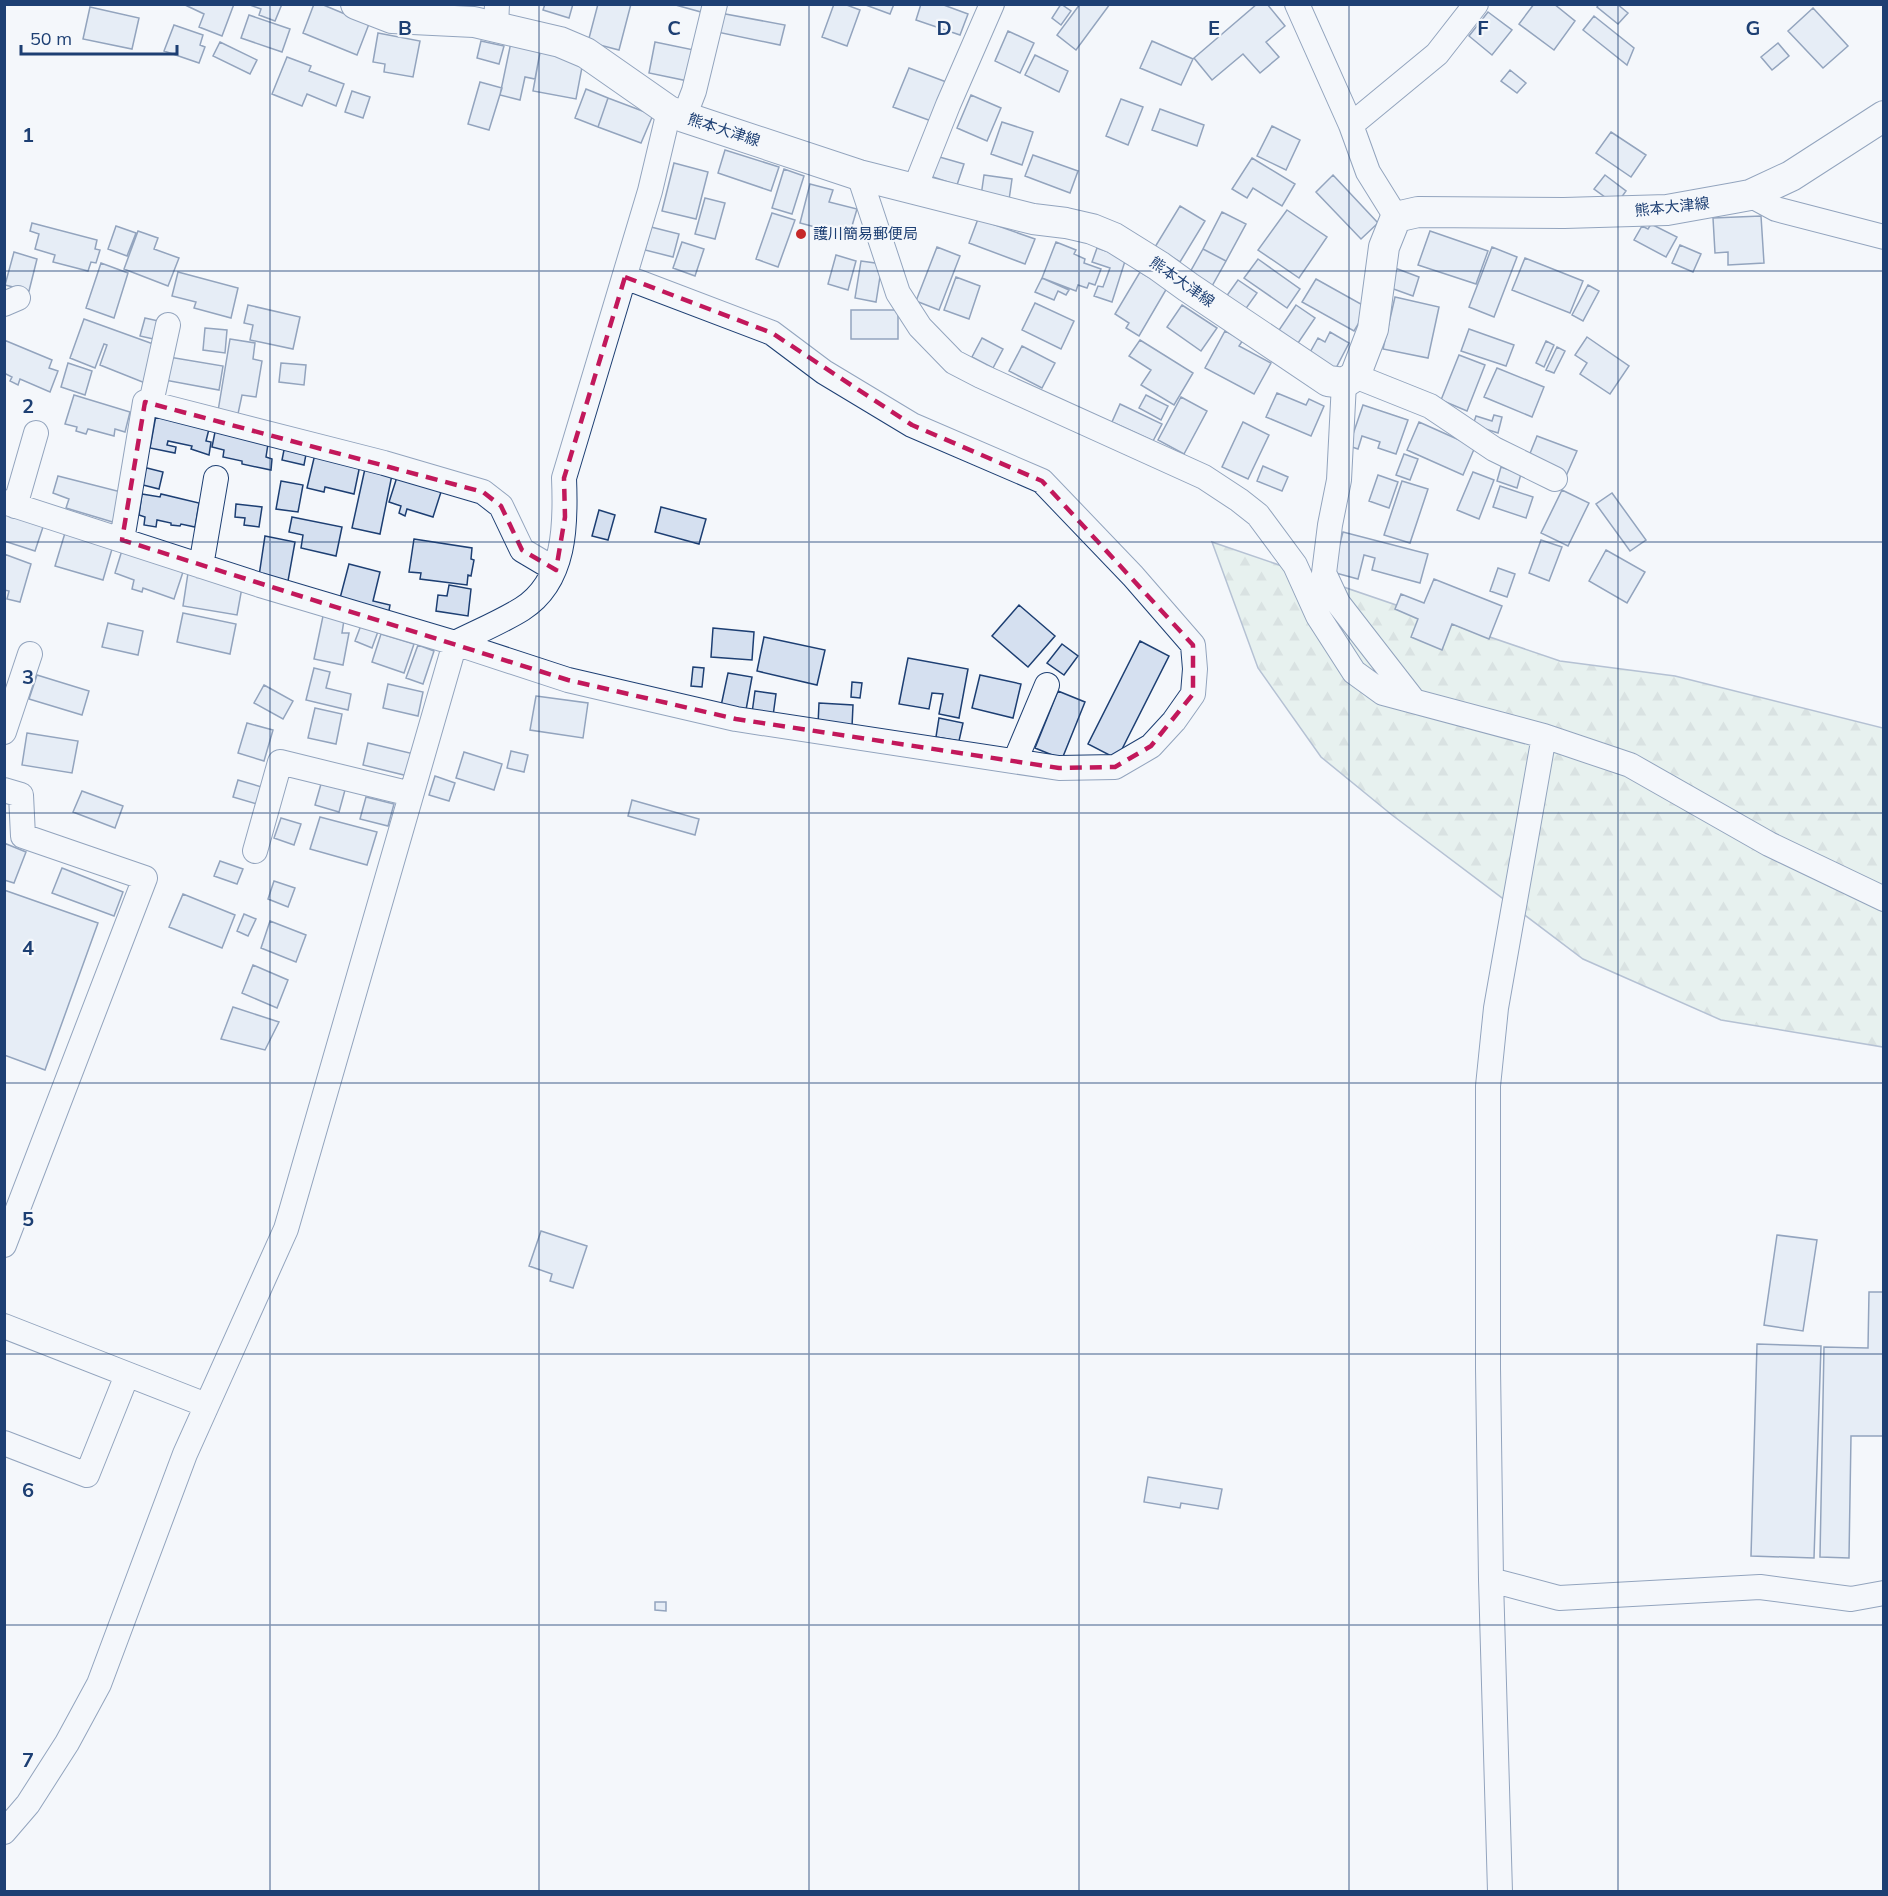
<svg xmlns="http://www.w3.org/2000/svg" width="1888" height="1896" font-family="Mulish,'Noto Sans JP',sans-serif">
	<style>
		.forest { fill: url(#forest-firs); stroke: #687fa3; stroke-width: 1.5 }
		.building { fill: #d5e0f0; stroke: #1d3f73; stroke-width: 1.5 }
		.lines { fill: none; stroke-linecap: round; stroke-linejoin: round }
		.minor-casing { stroke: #1d3f73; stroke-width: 26 }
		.major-casing { stroke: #1d3f73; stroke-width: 32 }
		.minor { stroke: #f4f7fb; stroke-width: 24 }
		.major { stroke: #f4f7fb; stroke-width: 30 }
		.marked { fill: none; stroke: #c2185b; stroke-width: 4.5; stroke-dasharray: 12 8; stroke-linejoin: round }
		.grid { fill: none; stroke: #1d3f73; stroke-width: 1.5; stroke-opacity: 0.55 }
		.poi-dot { fill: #c62828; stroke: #f4f7fb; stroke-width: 2 }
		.labels { text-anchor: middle; stroke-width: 4.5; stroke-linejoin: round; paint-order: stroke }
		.street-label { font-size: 15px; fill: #1d3f73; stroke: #f4f7fb }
		.poi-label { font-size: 15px; fill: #1d3f73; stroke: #f4f7fb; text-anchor: start }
		.grid-label { font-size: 20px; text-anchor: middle; font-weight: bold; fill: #1d3f73; stroke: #f4f7fb; stroke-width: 4.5; stroke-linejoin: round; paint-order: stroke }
	</style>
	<defs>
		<pattern id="forest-firs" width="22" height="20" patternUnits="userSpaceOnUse" patternTransform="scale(1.5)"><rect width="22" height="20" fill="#d7e8df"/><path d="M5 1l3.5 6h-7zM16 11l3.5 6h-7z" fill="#b8c8c3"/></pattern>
	</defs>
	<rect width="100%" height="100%" fill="#f4f7fb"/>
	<path class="forest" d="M1212 542 1560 661 1675 676 1883 728V1047L1721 1020 1583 959 1392 815 1321 757 1258 668Z"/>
	<path class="building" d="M183 4H234L222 36 199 27 204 14Z
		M282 4 275 21 259 15 261 9 250 5Z
		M314 4H321L369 24 357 55 303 33Z
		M545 4H573L569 18 543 10Z
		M598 4H631L619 50 588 42Z
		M672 4H703L701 12Z
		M834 4H844L860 10 847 46 822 37Z
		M863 4H894L890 14Z
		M921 4H941L968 14 960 35 916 20Z
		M1061 4 1071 11 1061 25 1052 18Z
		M1080 4H1110L1076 50 1057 35Z
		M1257 4H1267L1285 26 1266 42 1279 57 1260 73 1243 54 1212 80 1194 58Z
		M1534 4H1554L1575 21 1554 50 1519 24Z
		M1599 4H1617L1628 13 1618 24 1597 7Z
		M90 7 139 18 132 49 83 39Z
		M1813 8 1848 46 1823 68 1788 31Z
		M1488 12 1512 30 1492 55 1469 36Z
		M720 13 785 25 780 45 717 32Z
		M249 15 290 29 282 52 241 38Z
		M1594 16 1634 48 1627 65 1583 30Z
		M174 25 203 35 200 45 205 47 199 63 164 51Z
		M1008 31 1034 43 1020 73 995 61Z
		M378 33 420 41 413 77 384 72 385 64 373 62Z
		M481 41 504 46 499 64 477 58Z
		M1152 41 1193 59 1181 85 1140 68Z
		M220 42 257 60 250 74 213 56Z
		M511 42 541 47 535 79 525 77 520 100 500 95Z
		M655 42 694 50 688 81 649 73Z
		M1778 43 1789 56 1772 70 1761 57Z
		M541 47 583 62 576 99 533 91Z
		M1035 55 1068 71 1059 92 1025 75Z
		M287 57 311 66 309 71 344 84 336 106 307 94 302 106 272 94Z
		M909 68 949 83 934 122 893 107Z
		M1510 70 1526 83 1517 93 1501 81Z
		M480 82 502 88 489 130 468 124Z
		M586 89 608 98 598 127 575 118Z
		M352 91 370 97 363 118 345 112Z
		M971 95 1001 108 987 141 957 128Z
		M608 98 653 115 641 143 598 127Z
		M1121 99 1143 107 1128 145 1106 136Z
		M1160 109 1204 125 1197 146 1152 130Z
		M1002 122 1033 132 1022 165 991 154Z
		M1272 126 1300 140 1286 170 1257 156Z
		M1611 132 1646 155 1631 177 1596 153Z
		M725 150 779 167 771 191 718 173Z
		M1033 155 1078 171 1070 193 1025 176Z
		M936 156 964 164 957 185 930 176Z
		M1252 158 1295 184 1282 206 1253 188 1247 198 1232 189Z
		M674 163 708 172 696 219 662 211Z
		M784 169 804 176 792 214 772 208Z
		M984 175 1012 179 1009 200 981 196Z
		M1333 175 1378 223 1361 239 1316 192Z
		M1605 175 1626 191 1616 205 1594 189Z
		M810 184 833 190 829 202 857 209 849 236 800 223Z
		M705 198 725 203 715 239 695 234Z
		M1180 206 1205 221 1180 262 1155 247Z
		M1287 210 1327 237 1299 278 1258 250Z
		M1222 212 1246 224 1226 261 1203 249Z
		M772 213 795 220 778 267 756 259Z
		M1761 216 1764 263 1728 265V252L1715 253 1713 218Z
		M978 219 1035 239 1025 264 969 243Z
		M32 223 97 240 95 249 100 250 96 263 91 262 88 271 53 262 55 255 35 249 39 234 30 231Z
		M1651 224 1677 237 1666 257 1634 240 1642 226 1648 229Z
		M116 226 136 233 127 256 108 249Z
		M651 227 679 234 673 257 645 250Z
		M138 231 158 238 154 249 179 258 168 286 124 269Z
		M1430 231 1488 251 1476 284 1418 265Z
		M682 242 704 249 695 276 673 268Z
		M1056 242 1076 250 1074 254 1085 259 1084 263 1101 269 1095 285 1089 283 1087 288 1078 285 1076 291 1042 278Z
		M1680 245 1701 254 1693 272 1672 263Z
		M937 247 960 256 939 310 916 301Z
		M1492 247 1517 257 1494 317 1469 307Z
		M1097 248 1126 258 1112 302 1094 296 1098 286 1103 287 1110 268 1092 262Z
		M1203 249 1226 261 1212 286 1189 274Z
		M14 252 37 259 29 291 5 285Z
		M836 255 856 261 848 290 828 284Z
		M1525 258 1583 281 1570 313 1512 290Z
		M1258 259 1300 289 1287 308 1244 278Z
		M861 261 882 264 876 302 855 298Z
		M101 263 128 273 114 318 86 308Z
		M1395 268 1419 277 1413 296 1388 287Z
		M178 272 238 288 231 318 194 308 196 302 172 296Z
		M1140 272 1167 288 1139 336 1126 328 1129 323 1115 314Z
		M956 277 980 286 969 319 944 310Z
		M1042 278 1069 290 1066 295 1058 291 1054 300 1035 292Z
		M1316 279 1368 308 1354 331 1302 302Z
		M1238 280 1257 293 1242 314 1223 301Z
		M1588 285 1599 291 1583 321 1572 315Z
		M1395 297 1439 307 1428 358 1383 349Z
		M1035 303 1074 321 1061 349 1022 330Z
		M248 305 300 317 293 349 250 340 253 325 244 323Z
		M1182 305 1217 328 1201 351 1167 327Z
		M1296 305 1315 318 1294 349 1275 336Z
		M851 310H898V339H851Z
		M145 318 163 322 158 340 140 336Z
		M84 319 156 345 145 383 100 365 107 345 104 344 95 368 70 358Z
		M205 328 227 330 225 353 203 350Z
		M1469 329 1514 345 1506 366 1461 351Z
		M1225 331 1243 340 1239 346 1271 363 1254 394 1205 368Z
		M1330 332 1349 343 1335 370 1308 356 1318 338 1325 342Z
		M1587 337 1629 366 1610 394 1580 374 1587 363 1575 355Z
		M982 338 1003 349 993 368 972 357Z
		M230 339 255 343 253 359 262 361 256 397 242 395 238 414 218 411Z
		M4 340 52 360 49 368 58 371 50 392 20 379 18 385 10 381 12 377 4 373Z
		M1140 340 1193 373 1174 405 1141 385 1151 370 1129 356Z
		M1546 341 1554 345 1544 367 1536 363Z
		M1022 346 1055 363 1042 388 1009 371Z
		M1557 347 1565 351 1554 373 1546 370Z
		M1459 355 1485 365 1467 411 1441 400Z
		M163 356 223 366 219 390 159 379Z
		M68 363 92 371 85 395 61 387Z
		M281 363 306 365 304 385 279 382Z
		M1497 368 1544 387 1532 417 1484 397Z
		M1277 393 1306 405 1309 399 1324 406 1311 436 1266 417Z
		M74 395 130 412 125 432 115 429 114 436 88 429 86 434 76 431 77 427 65 424Z
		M1146 395 1168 406 1161 420 1139 408Z
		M1181 397 1207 411 1184 454 1158 440Z
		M1120 404 1162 424 1153 441 1112 422Z
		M1363 405 1408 420 1396 454 1378 448 1380 442 1362 436 1358 449 1349 446Z
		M156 415 210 425 206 441 211 442 209 455 191 449 192 446 168 441 167 445 176 447 175 453 150 448Z
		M1494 415 1502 417 1498 433 1473 425 1476 416 1492 421Z
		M1243 422 1269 435 1248 479 1222 467Z
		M1419 422 1475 447 1463 475 1407 450Z
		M216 427 268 444 266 457 272 459 271 470 242 464V461L223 457 224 450 212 447Z
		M1537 436 1577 451 1566 476 1527 461Z
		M285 445 307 449 304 465 282 460Z
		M315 454 360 465 354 494 325 487 324 492 307 488Z
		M1404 454 1418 459 1410 480 1396 475Z
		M366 464 393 470 380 534 352 528Z
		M1263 466 1288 477 1282 491 1257 481Z
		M143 467 163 472 159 489 139 484Z
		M1501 467 1521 474 1517 488 1497 481Z
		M1473 472 1494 480 1479 519 1457 510Z
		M1378 475 1398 482 1389 508 1369 501Z
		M58 476 125 493 116 523 66 508 69 499 53 493Z
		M397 477 441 492 433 517 407 509 405 516 399 513 401 506 389 502Z
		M281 481 303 485 298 512 276 509Z
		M1402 481 1428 489 1410 543 1384 535Z
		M1500 486 1533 497 1526 518 1493 507Z
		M1562 490 1589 503 1568 546 1541 533Z
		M1612 493 1646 540 1630 551 1596 504Z
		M142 494 160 497 161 494 199 503 195 527 181 524 180 526 171 525V523L157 520 156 527 144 525 145 517 139 515Z
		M236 504 262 507 259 527 244 525 245 518 235 517Z
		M661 507 706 519 699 544 655 532Z
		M599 510 615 515 608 540 592 536Z
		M4 512 44 524 35 551 4 541Z
		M292 517 342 527 336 556 301 548 303 535 289 532Z
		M1343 532 1428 554 1420 583 1372 570 1375 558 1364 555 1358 579 1332 572Z
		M65 533 112 549 103 580 55 566Z
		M265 536 295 542 288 581 259 576Z
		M414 539 472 548 471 559 474 560 471 576 468 575 467 585 420 579 421 573 409 572Z
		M1541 540 1562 547 1549 581 1529 573Z
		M123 547 184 569 174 599 143 588 142 592 132 589 134 580 115 573Z
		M1606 550 1645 572 1627 603 1589 581Z
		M4 554 31 564 20 602 7 599 9 591 4 590Z
		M349 564 380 572 373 601 390 605 388 616 339 602Z
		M1498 568 1515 574 1507 597 1490 591Z
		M188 573 243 582 237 615 183 606Z
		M1434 579 1502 606 1489 639 1452 624 1442 650 1411 637 1418 619 1395 609 1401 594 1424 603Z
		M449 585 471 589 468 616 436 611 438 595 447 596Z
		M1019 605 1055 636 1028 667 992 636Z
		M183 613 236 624 230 654 177 642Z
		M323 616 344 620 342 633H349L343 665 314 659Z
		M363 620 380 626 372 648 355 641Z
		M108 623 143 631 138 655 102 647Z
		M713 628 754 632 752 660 711 657Z
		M381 634 414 644 404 673 372 662Z
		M764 637 825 650 817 685 757 671Z
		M1140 641 1169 656 1117 759 1088 744Z
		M1062 644 1078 656 1064 675 1047 663Z
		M418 645 434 651 423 684 406 678Z
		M908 658 968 669 959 718 939 714 943 694 932 693 929 709 899 704Z
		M693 667 704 668 702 687 691 686Z
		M314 668 330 672 326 688 351 694 348 710 306 700Z
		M728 673 752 677 746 710 721 706Z
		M37 675 89 691 82 715 29 699Z
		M980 675 1021 684 1013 718 972 708Z
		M852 682 862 683 860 698 851 697Z
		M388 684 423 692 418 716 383 708Z
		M264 685 293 701 283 719 254 703Z
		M755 691 776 694 773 716 752 713Z
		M1058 691 1085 702 1062 759 1035 748Z
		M536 696 588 703 583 738 530 730Z
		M819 703 853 705 852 727 818 725Z
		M315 708 342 714 336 744 308 738Z
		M939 718 963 723 959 741 936 737Z
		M247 723 273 730 264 761 238 753Z
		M27 733 78 741 72 773 22 765Z
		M368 743 414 754 408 776 363 765Z
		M511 751 528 755 524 772 507 768Z
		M464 752 502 764 494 790 456 778Z
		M435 776 455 783 449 801 429 795Z
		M238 780 265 788 260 805 233 797Z
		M321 784 345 790 339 812 315 805Z
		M82 791 123 806 115 828 73 812Z
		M366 797 394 804 388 826 360 819Z
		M632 800 699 819 695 835 628 816Z
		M320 817 377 832 367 865 310 849Z
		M281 818 301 824 294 845 274 838Z
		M4 843 26 852 14 883 4 880Z
		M220 861 243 869 237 884 214 876Z
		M62 868 123 892 114 916 52 893Z
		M274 881 295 888 288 907 268 899Z
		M4 890 98 923 45 1070 4 1055Z
		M183 894 235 915 222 948 169 927Z
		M244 914 256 919 248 936 237 931Z
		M270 921 306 935 296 962 261 948Z
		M253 965 288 980 277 1008 242 993Z
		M233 1007 279 1022 265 1050 221 1039Z
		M541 1231 587 1246 573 1288 550 1281 552 1274 529 1266Z
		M1777 1235 1817 1240 1803 1331 1764 1325Z
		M1869 1292H1884V1436H1851L1849 1558 1820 1557 1824 1347 1868 1348Z
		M1757 1344 1821 1346 1814 1558 1751 1556Z
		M1148 1477 1222 1489 1218 1509 1181 1503 1180 1508 1144 1502Z
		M655 1602H666V1611L655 1610Z"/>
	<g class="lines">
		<defs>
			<path id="minor" d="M1297 4 1351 125 1368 172 1396 217
				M496 26 497 4
				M684 117 694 91 715 4
				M1351 125 1437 54 1476 4
				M859 175 898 293 920 327 954 362 981 376 1204 477 1239 500 1258 515 1295 565 1318 616 1354 672 1383 693 1544 736 1630 765 1769 844 1884 899
				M915 188 948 105 992 4
				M1750 195 1776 209 1884 237
				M4 304 18 298
				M1355 376 1430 406 1494 449 1555 479
				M1344 383 1339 480 1330 525 1324 573 1338 603 1414 701
				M151 403 168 325
				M4 502 260 585 455 643 568 680 736 719 1059 768 1115 767 1151 746 1174 721 1193 694 1195 669 1193 645 1133 576 1042 481 912 425 824 372 772 333 625 277
				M15 506 36 433
				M122 540 145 402 384 463 483 492 501 506 522 550 554 569
				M201 566 216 478
				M4 732 30 654
				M1015 761 1047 685
				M4 790 21 795 23 836 145 878 4 1245
				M255 851 280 762 411 794
				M4 1326 206 1405
				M4 1443 87 1475 127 1375
				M1491 1580 1559 1598 1760 1587 1851 1599 1884 1593
				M4 1832 28 1804 67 1743 99 1684 185 1454 286 1229 455 643C477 632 501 622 522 609 566 581 566 524 564 478L650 191 669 111
				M1500 1892 1491 1580 1488 1368V1086L1496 1008 1544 736"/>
			<path id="major" d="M356 4 392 18 474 22 560 42 586 53 669 111 684 117 859 175 1033 219 1066 223 1092 229 1114 238 1159 266 1188 287 1328 381 1344 383 1355 376 1373 329 1384 247 1396 217 1418 212 1564 213 1667 210 1734 198 1750 195 1791 176 1884 116"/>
		</defs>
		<use href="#minor" class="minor-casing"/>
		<use href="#major" class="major-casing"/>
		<use href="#minor" class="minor"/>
		<use href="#major" class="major"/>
	</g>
	<path d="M0 0H1888V1896H0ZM625 277 772 333 912 425 1042 481 1193 645V694L1151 746 1115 767 1059 768 736 719 568 680 122 540 145 402 483 492 501 506 522 550 556 570 565 517 564 478Z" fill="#f4f7fb" fill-opacity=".55" fill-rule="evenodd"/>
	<path class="marked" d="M625 277 772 333 912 425 1042 481 1193 645V694L1151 746 1115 767 1059 768 736 719 568 680 122 540 145 402 483 492 501 506 522 550 556 570 565 517 564 478Z"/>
	<path class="grid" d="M270 4V1892M539 4V1892M809 4V1892M1079 4V1892M1349 4V1892M1618 4V1892M4 271H1884M4 542H1884M4 813H1884M4 1083H1884M4 1354H1884M4 1625H1884"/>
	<circle class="poi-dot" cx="801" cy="234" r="6"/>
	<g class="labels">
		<g class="street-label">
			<text transform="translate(724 130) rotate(18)" y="5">熊本大津線</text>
			<text transform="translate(1672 207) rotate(-6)" y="5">熊本大津線</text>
			<text transform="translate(1182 282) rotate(35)" y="5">熊本大津線</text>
		</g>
		<g class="poi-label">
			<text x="813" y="239">護川簡易郵便局</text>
		</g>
	</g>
	<g class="grid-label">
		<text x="405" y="35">B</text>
		<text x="674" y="35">C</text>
		<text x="944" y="35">D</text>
		<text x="1214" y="35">E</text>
		<text x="1483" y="35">F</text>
		<text x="1753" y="35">G</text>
		<text x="28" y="142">1</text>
		<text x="28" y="413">2</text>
		<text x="28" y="684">3</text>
		<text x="28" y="955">4</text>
		<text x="28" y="1226">5</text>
		<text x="28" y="1497">6</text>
		<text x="28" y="1767">7</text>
	</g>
	<rect width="1888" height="1896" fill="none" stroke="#1d3f73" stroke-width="12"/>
	<path d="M21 45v9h156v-9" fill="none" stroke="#1d3f73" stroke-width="3"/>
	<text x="30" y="45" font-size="18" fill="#1d3f73" stroke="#f4f7fb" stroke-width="4.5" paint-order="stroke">50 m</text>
</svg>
